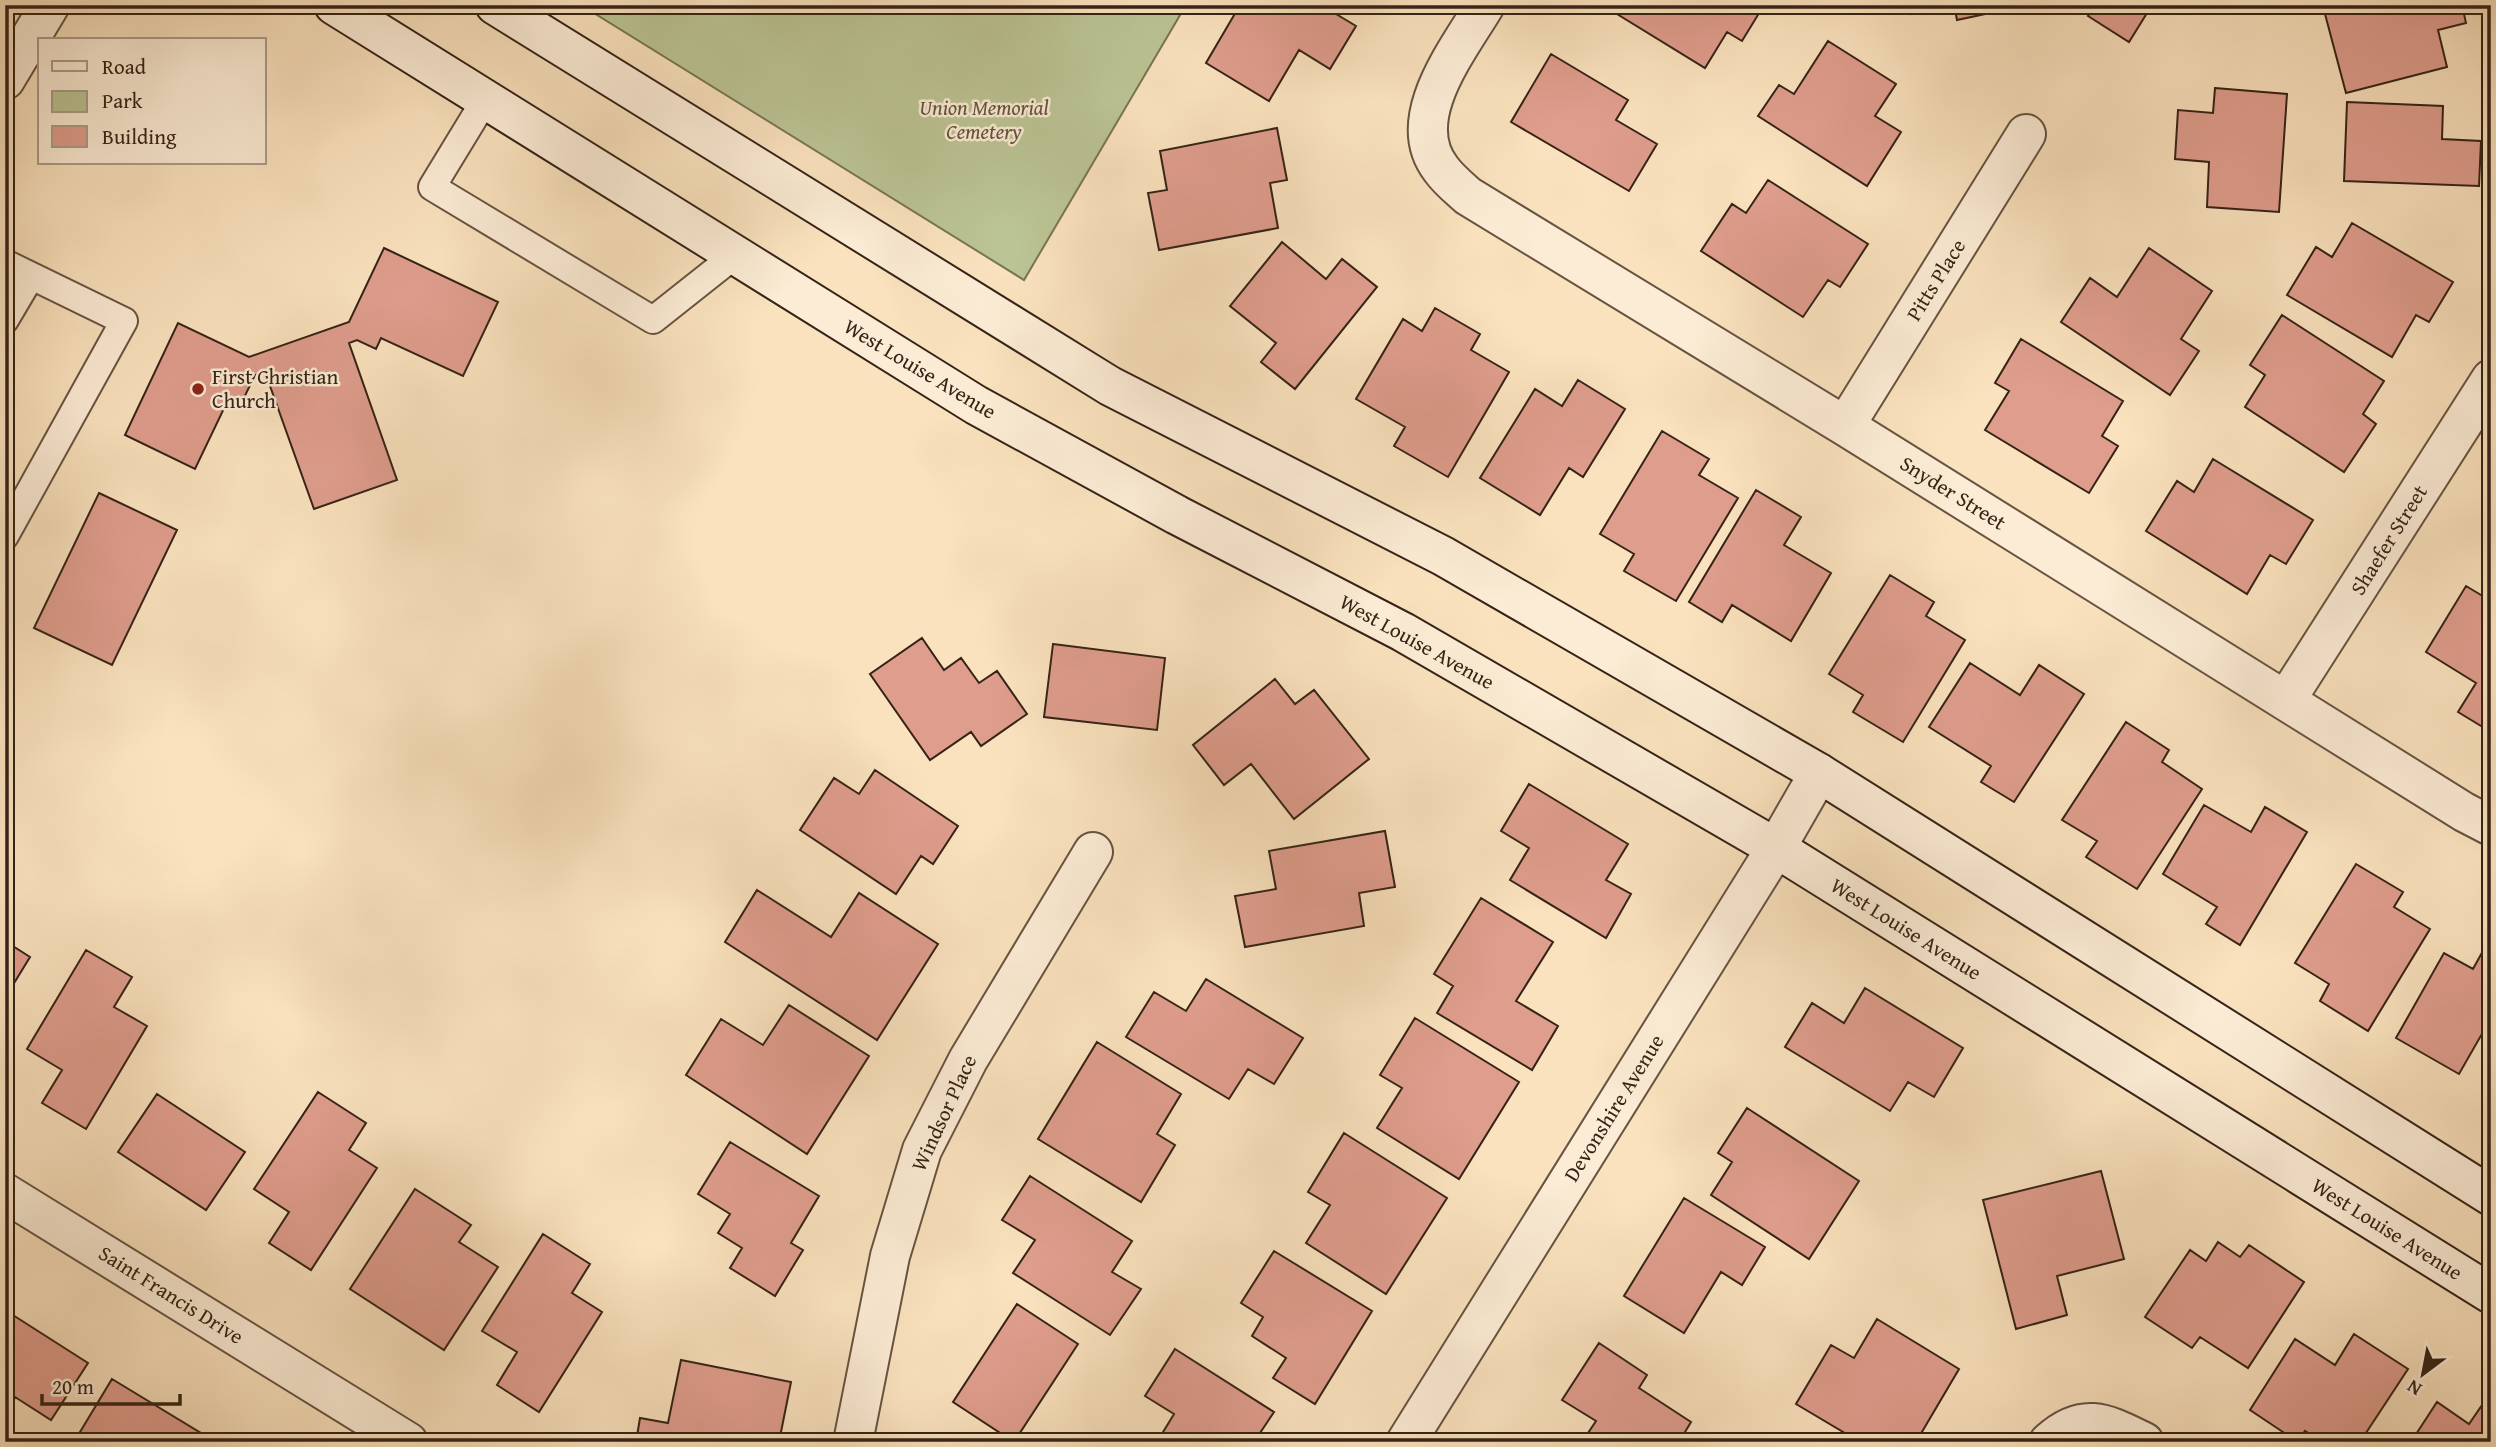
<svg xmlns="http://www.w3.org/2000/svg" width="2496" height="1447" font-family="'Gentium Book Plus',serif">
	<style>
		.green { fill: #bbc494; stroke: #787455; stroke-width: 2 }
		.building { fill: #df9d8d; stroke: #352316; stroke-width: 2 }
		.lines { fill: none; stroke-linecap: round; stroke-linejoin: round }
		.service-casing { stroke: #665340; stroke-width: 30 }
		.minor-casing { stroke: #665340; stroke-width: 42 }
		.tertiary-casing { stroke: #665340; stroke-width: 42 }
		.secondary-casing { stroke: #352316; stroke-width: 42 }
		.service { stroke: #fcecd5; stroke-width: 26 }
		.minor { stroke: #fcecd5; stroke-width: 38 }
		.tertiary { stroke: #fcecd5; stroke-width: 38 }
		.secondary { stroke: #fcecd5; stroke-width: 38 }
		.poi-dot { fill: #8f2418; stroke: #fcecd5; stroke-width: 2.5 }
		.labels { text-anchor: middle; stroke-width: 5; stroke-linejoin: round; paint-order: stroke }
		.park-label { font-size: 21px; font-style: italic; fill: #5d533c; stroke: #fcecd5 }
		.street-label { font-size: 21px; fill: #352316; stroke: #fcecd5 }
		.poi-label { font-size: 21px; fill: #352316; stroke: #fcecd5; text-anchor: start }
	</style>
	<rect width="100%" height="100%" fill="#fae2be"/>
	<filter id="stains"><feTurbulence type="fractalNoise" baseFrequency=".00286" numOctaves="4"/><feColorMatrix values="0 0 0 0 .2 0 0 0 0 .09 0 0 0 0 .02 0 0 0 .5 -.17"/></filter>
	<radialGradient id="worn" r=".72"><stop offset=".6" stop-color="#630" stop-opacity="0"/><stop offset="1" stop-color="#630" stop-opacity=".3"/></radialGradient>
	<path class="green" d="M581 5H1186L1024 280Z"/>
	<path class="building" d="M1240 5H1321L1356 26 1330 69 1299 50 1269 101 1206 63Z
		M1764 5 1742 41 1727 32 1705 68 1604 6Z
		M1909 5H2008L2009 9 1957 20 1954 5 1911 14Z
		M2095 5H2152L2129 42 2088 16Z
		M2360 5H2462L2466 23 2438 30 2447 67 2346 93 2325 14Z
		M1828 41 1896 84 1875 116 1901 132 1867 186 1758 116 1779 85 1794 94Z
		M1551 54 1628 100 1616 120 1657 144 1629 191 1511 122Z
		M2215 88 2287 94 2279 212 2207 207 2209 162 2175 159 2178 110 2213 113Z
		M2347 102 2443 106 2442 139 2481 141 2479 186 2344 181Z
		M1277 128 1287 180 1270 183 1278 228 1159 250 1148 193 1167 190 1160 151Z
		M1768 180 1868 244 1840 287 1828 280 1803 317 1701 251 1732 204 1746 213Z
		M2352 223 2453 282 2429 322 2416 315 2392 357 2287 295 2316 247 2332 257Z
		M1282 242 1326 279 1342 259 1377 287 1295 389 1261 362 1276 343 1230 306Z
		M384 248 498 302 463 376 381 338 376 349 357 340 349 343 397 480 314 509 265 372 255 375 239 408 227 402 195 469 125 435 178 323 249 357 349 322Z
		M2149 248 2212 291 2181 339 2199 351 2170 395 2061 322 2090 278 2117 297Z
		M1435 308 1480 334 1471 350 1509 372 1448 477 1394 446 1405 427 1356 399 1403 319 1422 331Z
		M2282 315 2384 381 2363 414 2376 424 2344 472 2245 407 2265 375 2250 365Z
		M2021 339 2123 401 2102 436 2118 446 2089 493 1985 430 2009 391 1995 383Z
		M1578 380 1625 409 1583 477 1569 468 1540 515 1480 478 1535 389 1562 406Z
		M1662 431 1709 459 1699 475 1738 498 1676 601 1624 571 1634 554 1600 534Z
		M2213 459 2313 520 2286 564 2270 555 2247 594 2146 531 2177 481 2194 492Z
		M1756 490 1801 517 1784 545 1831 573 1791 641 1732 605 1722 622 1689 602Z
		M99 493 177 530 112 665 34 628Z
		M1890 575 1934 602 1926 616 1965 640 1903 742 1853 712 1863 695 1829 674Z
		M2466 586 2491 601V732L2458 712 2476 683 2426 652Z
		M922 638 944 670 961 658 979 683 997 671 1027 714 981 746 971 732 930 760 870 674Z
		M1053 644 1165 658 1157 730 1044 717Z
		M1970 663 2020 695 2039 665 2084 694 2014 802 1981 782 1991 766 1929 727Z
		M1275 679 1295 704 1314 690 1369 759 1294 819 1251 764 1224 785 1193 745Z
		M2126 722 2169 750 2162 762 2202 789 2137 889 2086 857 2097 841 2062 820Z
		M875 770 958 826 933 864 921 856 896 894 800 830 834 778 859 794Z
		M1529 784 1628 844 1606 880 1631 894 1606 938 1510 880 1529 848 1501 831Z
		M2204 805 2251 832 2265 807 2307 832 2240 945 2206 924 2217 907 2163 874Z
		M1385 831 1395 887 1359 893 1364 926 1245 947 1235 896 1276 889 1269 851Z
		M2356 864 2403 892 2394 907 2430 929 2368 1031 2320 1001 2329 984 2295 963Z
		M757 890 831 937 859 893 938 944 877 1040 725 942Z
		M1481 898 1553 942 1516 1001 1558 1026 1532 1070 1437 1013 1453 986 1434 974Z
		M2490 938 2491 1027 2487 1025 2459 1074 2396 1038 2444 953 2473 969Z
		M5 941 30 957 5 998Z
		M86 950 132 977 114 1007 147 1026 86 1129 42 1103 62 1070 27 1049Z
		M1206 979 1303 1038 1274 1084 1248 1069 1229 1099 1126 1037 1154 992 1186 1011Z
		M1865 988 1963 1048 1934 1097 1908 1082 1890 1111 1785 1047 1812 1003 1844 1023Z
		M789 1005 869 1056 807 1154 686 1075 721 1019 763 1045Z
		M1415 1018 1519 1082 1459 1179 1377 1128 1402 1088 1380 1075Z
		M1097 1042 1181 1094 1157 1134 1175 1145 1141 1202 1038 1139Z
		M318 1092 366 1123 349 1150 377 1168 311 1270 269 1243 289 1212 254 1189Z
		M157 1094 245 1152 206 1210 118 1152Z
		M1747 1108 1859 1181 1809 1259 1711 1195 1732 1162 1718 1153Z
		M1344 1133 1447 1198 1386 1294 1306 1243 1330 1205 1308 1192Z
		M730 1142 819 1196 791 1243 803 1250 775 1296 730 1268 742 1248 718 1233 730 1214 698 1194Z
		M2101 1171 2124 1259 2057 1276 2067 1315 2016 1329 1983 1200Z
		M1030 1176 1132 1241 1112 1272 1141 1289 1110 1335 1013 1273 1035 1240 1002 1220Z
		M415 1189 471 1225 459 1242 498 1267 444 1350 350 1289Z
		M1684 1198 1765 1247 1742 1285 1721 1272 1684 1333 1624 1296Z
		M543 1234 590 1264 572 1293 602 1312 539 1412 497 1385 517 1352 482 1331Z
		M2218 1242 2240 1257 2249 1245 2304 1282 2248 1368 2200 1337 2192 1348 2145 1317 2190 1250 2206 1261Z
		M1274 1251 1372 1311 1315 1404 1273 1378 1286 1358 1252 1336 1263 1317 1241 1303Z
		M1017 1304 1078 1344 1014 1442 953 1402Z
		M5 1310 88 1363 51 1420 15 1397 5 1412Z
		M1877 1319 1959 1369 1916 1442H1860L1796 1404 1831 1345 1854 1358Z
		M2354 1334 2408 1369 2360 1442H2322L2305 1431 2298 1442 2250 1410 2295 1339 2335 1365Z
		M1599 1343 1647 1375 1639 1388 1691 1422 1679 1442H1582L1596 1421 1562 1400Z
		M1175 1349 1274 1412 1254 1442H1157L1174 1414 1145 1396Z
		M681 1360 791 1382 779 1442H636L640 1418 668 1423Z
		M112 1379 209 1438 207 1442H84L77 1437Z
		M2491 1392V1442H2411L2437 1402 2469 1424Z"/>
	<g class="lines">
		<defs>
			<path id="service" d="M485 100 432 187 653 320 735 255
				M5 263 124 321 5 536
				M5 320 31 276"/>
			<path id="minor" d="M1485 5C1459 49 1402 119 1441 169 1448 179 1459 188 1468 196L1845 426 2464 812 2491 826
				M1845 426 2026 134
				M2286 700 2491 379
				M5 1193 408 1442
				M853 1442 890 1256 922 1150 968 1060 1093 852
				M1406 1442 1776 848 1819 773
				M2049 1442C2084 1410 2107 1424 2144 1442"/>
			<path id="tertiary" d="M5 80 50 5"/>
			<path id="secondary" d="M334 5 976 405 1177 515 1403 632 1776 848 2491 1294
				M495 5 1110 386 1443 556 1819 773 2491 1196"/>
		</defs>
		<use href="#service" class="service-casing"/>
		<use href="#minor" class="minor-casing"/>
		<use href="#tertiary" class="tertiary-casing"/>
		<use href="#secondary" class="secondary-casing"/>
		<use href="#service" class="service"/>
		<use href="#minor" class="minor"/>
		<use href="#tertiary" class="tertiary"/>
		<use href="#secondary" class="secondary"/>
	</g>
	<circle class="poi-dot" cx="198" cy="389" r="7"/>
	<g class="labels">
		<g class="park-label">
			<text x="984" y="115">Union Memorial<tspan x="984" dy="24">Cemetery</tspan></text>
		</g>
		<g class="street-label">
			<text transform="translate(1936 280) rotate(-58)" y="7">Pitts Place</text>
			<text transform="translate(920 369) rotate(31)" y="7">West Louise Avenue</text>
			<text transform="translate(1953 493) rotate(32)" y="7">Snyder Street</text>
			<text transform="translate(2389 540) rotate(-58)" y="7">Shaefer Street</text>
			<text transform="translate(1417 642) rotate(29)" y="7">West Louise Avenue</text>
			<text transform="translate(1906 929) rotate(32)" y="7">West Louise Avenue</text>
			<text transform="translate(1614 1108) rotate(-58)" y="7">Devonshire Avenue</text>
			<text transform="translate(944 1113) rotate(-65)" y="7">Windsor Place</text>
			<text transform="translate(2387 1229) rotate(32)" y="7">West Louise Avenue</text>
			<text transform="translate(171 1295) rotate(32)" y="7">Saint Francis Drive</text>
		</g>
		<g class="poi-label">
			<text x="212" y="384">First Christian<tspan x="212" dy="24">Church</tspan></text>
		</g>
	</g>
	<rect width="2496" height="1447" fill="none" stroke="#fae2be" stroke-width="28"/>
	<rect x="7" y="7" width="2482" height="1433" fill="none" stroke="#352316" stroke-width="3.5"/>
	<rect x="14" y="14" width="2468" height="1419" fill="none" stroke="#352316" stroke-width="2"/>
	<rect x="38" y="38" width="228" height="126" fill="#fcecd5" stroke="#ac9c89" stroke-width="2"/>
	<rect x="52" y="61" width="35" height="10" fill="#fcecd5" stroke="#ac9c89" stroke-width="2"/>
	<text x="102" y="74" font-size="21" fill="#352316">Road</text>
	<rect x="52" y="91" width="35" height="21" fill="#bbc494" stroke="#ac9c89" stroke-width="2"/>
	<text x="102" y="108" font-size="21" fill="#352316">Park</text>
	<rect x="52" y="126" width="35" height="21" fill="#df9d8d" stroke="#ac9c89" stroke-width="2"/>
	<text x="102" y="144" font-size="21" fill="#352316">Building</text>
	<g transform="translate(2423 1374) rotate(212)" stroke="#fcecd5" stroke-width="5" paint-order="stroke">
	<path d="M0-5L12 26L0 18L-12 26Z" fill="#352316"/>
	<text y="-10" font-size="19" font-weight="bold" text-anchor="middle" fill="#352316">N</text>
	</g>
	<path d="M42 1394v10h138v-10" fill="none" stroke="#352316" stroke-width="3.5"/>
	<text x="52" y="1394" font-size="21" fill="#352316" stroke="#fcecd5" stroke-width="5" paint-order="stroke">20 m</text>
	<rect width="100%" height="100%" filter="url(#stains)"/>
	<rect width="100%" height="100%" fill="url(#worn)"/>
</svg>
